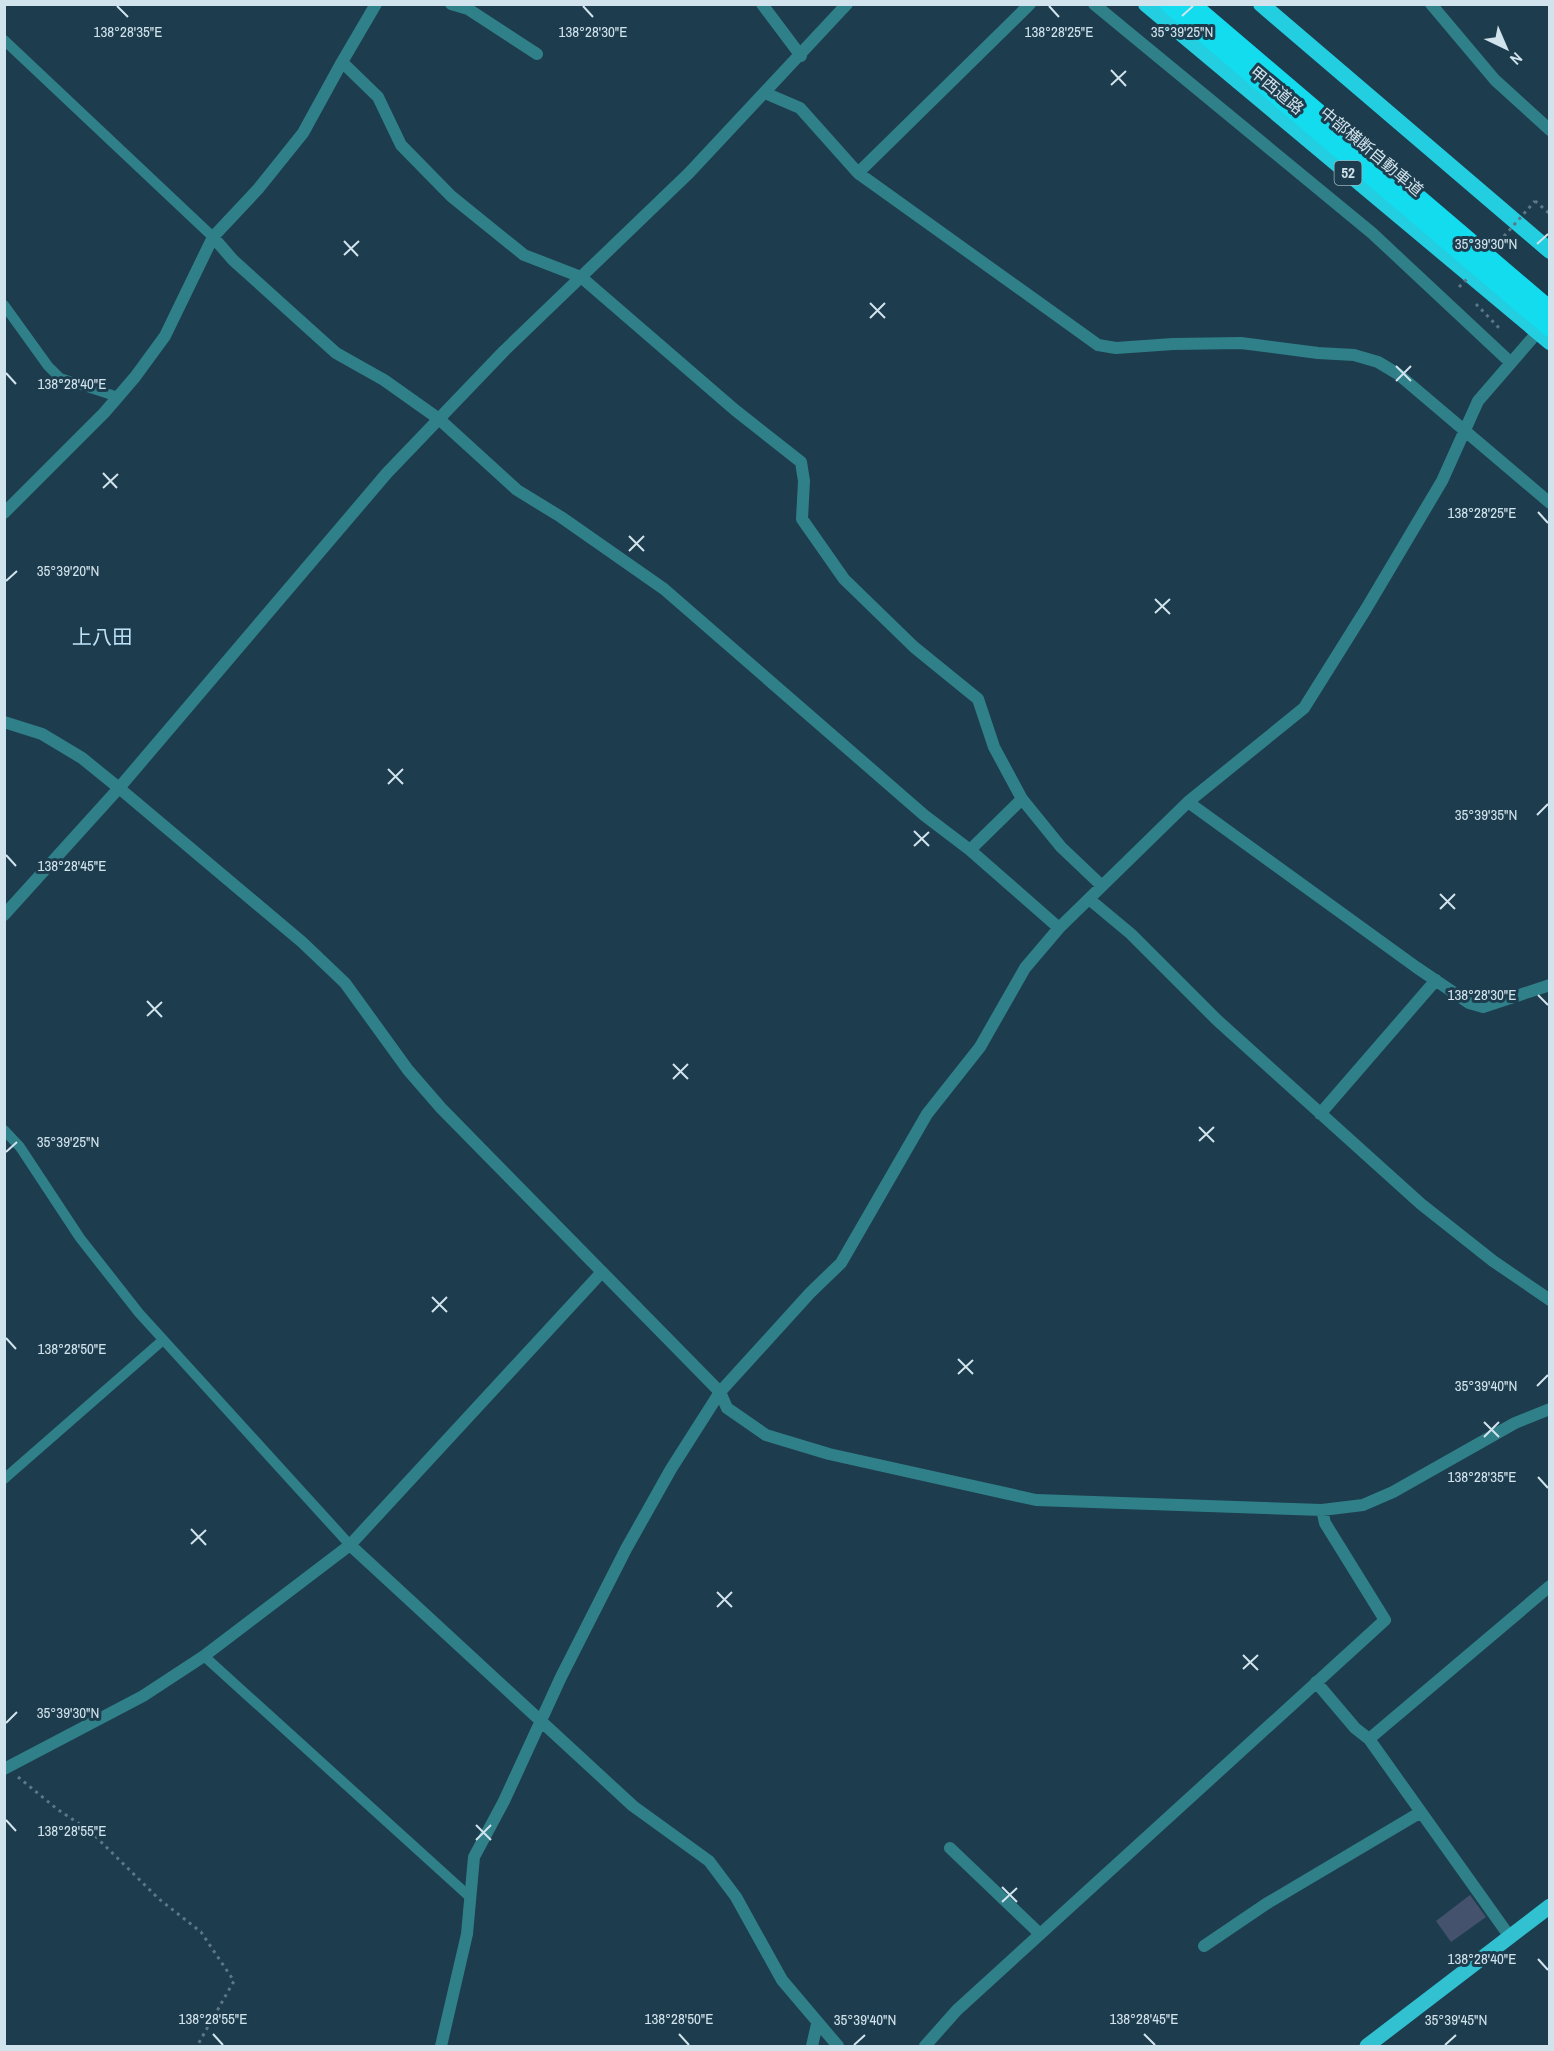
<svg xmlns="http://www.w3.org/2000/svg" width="1554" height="2051" font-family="'Archivo Narrow','Noto Sans JP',sans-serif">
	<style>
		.building { fill: #44526d }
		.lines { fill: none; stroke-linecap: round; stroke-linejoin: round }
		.path { stroke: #5d7786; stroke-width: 3; stroke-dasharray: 3 4.5; stroke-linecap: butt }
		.service { stroke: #308089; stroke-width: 10 }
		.minor { stroke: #308089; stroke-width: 12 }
		.tertiary { stroke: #308089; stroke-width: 12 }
		.primary { stroke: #31c1d1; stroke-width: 15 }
		.trunk { stroke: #22cee0; stroke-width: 16 }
		.path-bridge { stroke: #5d7786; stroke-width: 3; stroke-dasharray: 3 4.5; stroke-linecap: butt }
		.motorway-bridge { stroke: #13dcef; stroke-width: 18 }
		.ticks { fill: none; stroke: #d1e3ed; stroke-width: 2 }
		.labels { text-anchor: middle; stroke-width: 6; stroke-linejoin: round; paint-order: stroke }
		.shield { fill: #1d3c4d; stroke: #9bb1bd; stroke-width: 1.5 }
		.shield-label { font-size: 15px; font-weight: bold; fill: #d1e3ed }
		.street-label { font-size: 16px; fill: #d1e3ed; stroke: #1d3c4d }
		.quarter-label { font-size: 20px; fill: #bee2f7; stroke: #1d3c4d }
		.ticks-label { font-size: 15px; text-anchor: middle; fill: #d1e3ed; stroke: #1d3c4d; stroke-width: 6; stroke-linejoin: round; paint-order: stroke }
	</style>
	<rect width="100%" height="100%" fill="#1d3c4d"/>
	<path class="building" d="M1470 1895 1486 1917 1451 1942 1436 1921Z"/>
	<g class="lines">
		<path class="path" d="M1535 201 1550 214
			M1476 304 1500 329
			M18 1777 57 1809 90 1831 159 1899 201 1932 234 1981 197 2046"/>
		<path class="service" d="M4 40 213 237
			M4 305 48 366 60 378 118 397
			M4 1130 20 1147 80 1238 139 1313 350 1545
			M4 1479 163 1340
			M204 1656 471 1898"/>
		<path class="minor" d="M451 4 468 9 537 54
			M762 4 801 56
			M1094 4 1372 233 1510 362
			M1431 4 1495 80 1550 130
			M342 62 378 97 401 145 451 196 524 255 581 277 735 410 801 462 804 481 802 519 844 579 914 647 978 699 994 747 1022 799 1061 847 1101 885
			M765 93 800 108 858 173 1098 345 1116 348 1173 344 1241 343 1318 353 1354 355 1378 362 1398 374 1550 503
			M858 173 1030 4
			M213 237 233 260 336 353 384 380 439 419 517 490 561 517 664 589 924 815 970 850 1059 928
			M4 513 104 413 135 377 165 336 213 237 258 189 303 133 342 62 376 4
			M4 722 42 734 82 758 119 788
			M1188 802 1416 967 1469 1003 1483 1007 1550 985
			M970 850 1022 799
			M1089 899 1131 934 1217 1020 1421 1204 1493 1261 1550 1300
			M1320 1114 1436 980
			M720 1392 727 1408 766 1435 829 1454 1036 1500 1322 1510 1363 1505 1393 1492 1515 1423 1550 1409
			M350 1545 633 1806 709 1861 736 1897 782 1980 838 2046
			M1316 1682 1355 1728 1369 1739 1510 1937
			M1369 1739 1550 1586
			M4 1769 143 1696 204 1656 350 1545 602 1272
			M950 1848 1040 1934
			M1204 1946 1266 1904 1421 1812
			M441 2046 467 1934 474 1857 504 1801 561 1677 626 1549 671 1469 720 1392 810 1293 841 1263 927 1114 980 1047 1025 968 1059 928 1188 802 1304 708 1366 609 1442 481 1478 401 1542 327
			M812 2046 817 2024
			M925 2046 957 2010 1385 1620 1325 1523 1322 1510"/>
		<path class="tertiary" d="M119 788 302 942 345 983 408 1070 441 1108 720 1392
			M4 915 119 788 387 473 504 351 689 173 847 4"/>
		<path class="primary" d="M1367 2046 1550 1906"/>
		<path class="trunk" d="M1146 4 1550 342
			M1261 4 1550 251"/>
		<path class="path-bridge" d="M1499 242 1535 201
			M1459 287 1467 279"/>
		<path class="motorway-bridge" d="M1169 4 1550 328
			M1191 4 1550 310"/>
	</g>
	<path class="ticks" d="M117 6 128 17M583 6 593 17M1049 6 1059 17M1182 16 1193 6M1111 70 1126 86M1111 85 1126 71M344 241 358 256M1537 244 1548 234M344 255 359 241M870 303 885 318M870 318 885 303M1396 366 1411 381M6 373 16 384M1396 381 1411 366M103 473 117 488M103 488 118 474M1538 512 1548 523M629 536 644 551M629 551 644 536M6 581 17 571M1155 599 1170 614M1155 613 1170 599M388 769 403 784M388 784 403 769M1537 815 1548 804M914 831 929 846M914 846 929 832M6 855 16 866M1440 894 1455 909M1440 909 1455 894M1538 995 1548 1005M147 1001 162 1017M147 1016 162 1002M673 1064 688 1079M673 1079 688 1064M1199 1127 1214 1142M1199 1141 1214 1127M6 1152 17 1142M432 1297 447 1312M432 1312 447 1297M6 1338 16 1349M958 1359 973 1374M958 1374 973 1360M1537 1386 1548 1375M1484 1422 1499 1437M1484 1437 1499 1422M1538 1477 1548 1488M191 1529 206 1545M191 1544 206 1530M717 1592 732 1607M717 1607 732 1592M1243 1655 1258 1670M1243 1669 1258 1655M6 1723 17 1712M6 1820 16 1831M476 1825 491 1840M476 1840 491 1825M1002 1887 1017 1902M1002 1902 1017 1888M1538 1959 1548 1970M213 2034 223 2045M679 2034 689 2045M1144 2034 1155 2045M854 2045 865 2035M1445 2045 1456 2035"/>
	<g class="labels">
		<rect class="shield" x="1334.5" y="161" width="27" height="24" rx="4.5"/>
		<g class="shield-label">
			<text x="1348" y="178">52</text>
		</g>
		<g class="street-label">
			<text transform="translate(1277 90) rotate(40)" y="6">甲西道路</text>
			<text transform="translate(1372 151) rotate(40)" y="6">中部横断自動車道</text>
		</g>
		<g class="quarter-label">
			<text x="102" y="644">上八田</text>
		</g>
	</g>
	<g class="ticks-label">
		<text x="1182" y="37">35°39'25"N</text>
		<text x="128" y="37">138°28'35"E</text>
		<text x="593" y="37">138°28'30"E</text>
		<text x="1059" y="37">138°28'25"E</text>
		<text x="1486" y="249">35°39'30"N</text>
		<text x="72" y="389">138°28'40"E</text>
		<text x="1482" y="518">138°28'25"E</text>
		<text x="68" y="576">35°39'20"N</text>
		<text x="1486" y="820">35°39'35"N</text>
		<text x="72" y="871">138°28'45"E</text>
		<text x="1482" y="1000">138°28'30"E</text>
		<text x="68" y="1147">35°39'25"N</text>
		<text x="72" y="1354">138°28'50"E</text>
		<text x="1486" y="1391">35°39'40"N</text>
		<text x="1482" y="1482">138°28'35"E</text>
		<text x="68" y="1718">35°39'30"N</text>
		<text x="72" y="1836">138°28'55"E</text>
		<text x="1482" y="1964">138°28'40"E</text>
		<text x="213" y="2024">138°28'55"E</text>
		<text x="679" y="2024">138°28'50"E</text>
		<text x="1144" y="2024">138°28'45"E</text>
		<text x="865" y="2025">35°39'40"N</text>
		<text x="1456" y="2025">35°39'45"N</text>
	</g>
	<rect width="1554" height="2051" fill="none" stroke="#d1e3ed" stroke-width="12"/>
	<g transform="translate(1506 48) rotate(136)" stroke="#1d3c4d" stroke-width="4.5" paint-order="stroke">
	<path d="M0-4.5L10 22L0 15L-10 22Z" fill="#d1e3ed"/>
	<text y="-9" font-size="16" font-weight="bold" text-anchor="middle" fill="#d1e3ed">N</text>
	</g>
</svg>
